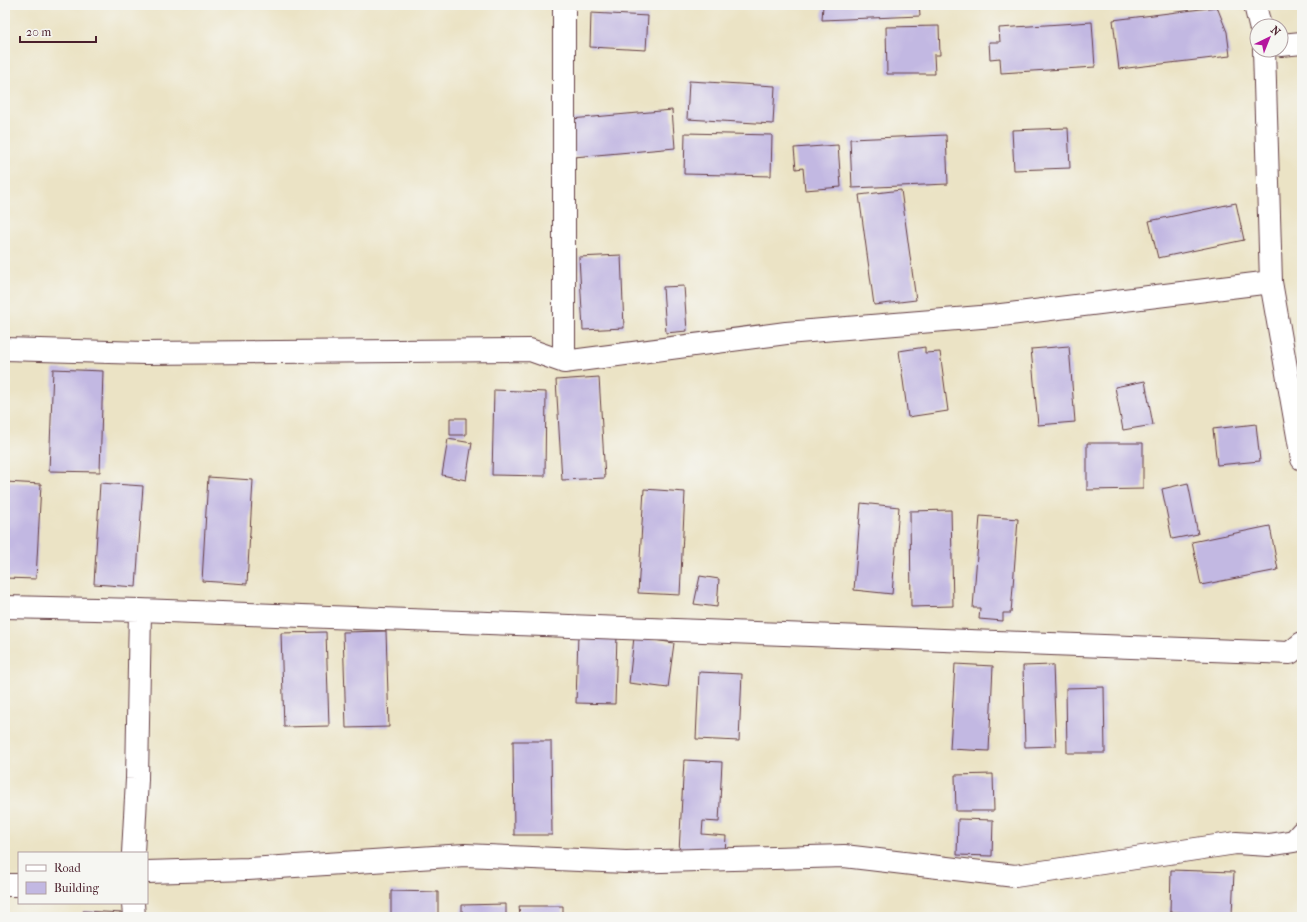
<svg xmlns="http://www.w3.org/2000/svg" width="1307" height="922" font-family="'IM FELL French Canon',serif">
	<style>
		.building { fill: #c2b8e2 }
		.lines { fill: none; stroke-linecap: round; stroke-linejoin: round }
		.minor-casing { stroke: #623c42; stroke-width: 24 }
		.minor { stroke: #fff; stroke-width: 22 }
	</style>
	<rect width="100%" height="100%" fill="#f6f6f2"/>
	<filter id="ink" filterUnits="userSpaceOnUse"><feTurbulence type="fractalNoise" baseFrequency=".025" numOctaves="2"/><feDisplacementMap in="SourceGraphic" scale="8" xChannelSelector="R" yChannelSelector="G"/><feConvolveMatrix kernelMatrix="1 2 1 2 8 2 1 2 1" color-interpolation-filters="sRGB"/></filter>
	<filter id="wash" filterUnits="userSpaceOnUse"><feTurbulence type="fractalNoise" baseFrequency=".012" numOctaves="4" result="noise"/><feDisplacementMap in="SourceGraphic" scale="16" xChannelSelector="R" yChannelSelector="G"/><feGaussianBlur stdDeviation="0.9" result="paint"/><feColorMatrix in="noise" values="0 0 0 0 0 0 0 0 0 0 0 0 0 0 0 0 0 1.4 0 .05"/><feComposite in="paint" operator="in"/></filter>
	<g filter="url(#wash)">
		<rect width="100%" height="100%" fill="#ebe3c5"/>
		<g id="blocks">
			<path class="building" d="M672 5H763V8L672 7Z
				M823 5H919L920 16 822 20Z
				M1217 7 1227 32 1230 56 1119 69 1113 20Z
				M591 13 648 16 646 50 590 47Z
				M1092 22 1095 67 1001 73 1000 58 990 59 989 42H1000L999 28Z
				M939 26 940 55H934L935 74H887L886 27Z
				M689 81 775 86 773 124 687 119Z
				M672 110 675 148 574 157 571 119Z
				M1068 128 1070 168 1014 170 1012 130Z
				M685 133 772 135 771 176 684 174Z
				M946 135 948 184 852 188 850 139Z
				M838 145 841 187 805 190 803 168 796 169 794 148Z
				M901 190 916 300 874 305 859 195Z
				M1236 203 1244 240 1158 258 1149 221Z
				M621 255 624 328 583 330 579 257Z
				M684 286 687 331 666 333 663 287Z
				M1069 346 1075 422 1038 425 1031 349Z
				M925 347V353L940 352 948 411 908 417 899 351Z
				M53 369 103 371 100 472 49 471Z
				M599 377 605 478 562 480 556 380Z
				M1145 381 1153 425 1123 430 1115 387Z
				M494 390 546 392 545 476 492 475Z
				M450 418H466V435H450Z
				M1256 424 1260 461 1217 465 1213 429Z
				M448 439 472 443 466 480 442 475Z
				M1087 443H1143V489L1087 490Z
				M208 477 253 480 247 584 202 581Z
				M5 482 41 484 36 579 5 578Z
				M100 483 143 486 136 587 94 584Z
				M1188 483 1198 534 1172 539 1162 489Z
				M644 489 685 492 680 595 638 593Z
				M861 503 899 507 892 594 854 590Z
				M951 510 953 606 911 607 910 511Z
				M980 516 1018 519 1011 613H1003V621L979 619 980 608H973Z
				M1270 526 1278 570 1201 585 1192 542Z
				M700 576 719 579 717 607 694 604Z
				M386 631 389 727 346 728 343 632Z
				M326 632 329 726 284 727 281 633Z
				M578 633 617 635 615 704 576 703Z
				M634 637 674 643 668 688 629 683Z
				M955 664 993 666 989 751 950 749Z
				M1053 665 1056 746 1025 747 1023 666Z
				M699 672 742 674 739 741 696 739Z
				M1104 687 1105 753H1067L1066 688Z
				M513 741H551L552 835H514Z
				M684 760 722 762 719 822 703 821 702 834 726 836 725 854 679 852Z
				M993 774 994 811H956L955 775Z
				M958 819 993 820 992 856 957 855Z
				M1171 870 1234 872 1232 914 1170 912Z
				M391 891 438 892V917H391Z
				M506 904V917H462V905Z
				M519 906H563V917H520Z
				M83 911 123 913V917H83Z"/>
		</g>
	</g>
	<g filter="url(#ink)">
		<use href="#blocks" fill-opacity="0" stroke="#623c42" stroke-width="1"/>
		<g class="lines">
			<defs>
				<path id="minor" d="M564 5V362
					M1255 5 1260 26
					M1281 45 1302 43
					M1264 50 1271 282 1302 459
					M5 349 144 353 530 350 564 362 786 333 993 316 1271 282
					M5 607 140 610 1290 653 1302 643
					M133 853 137 779 140 610
					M147 872 248 869 465 855 626 862 844 856 1015 876 1236 843 1269 845 1294 841 1302 832
					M5 885H19
					M133 903 134 917"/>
			</defs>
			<use href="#minor" class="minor-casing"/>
			<use href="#minor" class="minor"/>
		</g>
	</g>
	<rect width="1307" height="922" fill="none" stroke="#f6f6f2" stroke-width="20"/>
	<rect x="18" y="852" width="130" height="52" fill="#f6f6f2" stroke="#b1a0a2"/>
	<rect x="26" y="865" width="20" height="6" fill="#ffffff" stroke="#b1a0a2"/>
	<text x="54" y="872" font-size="12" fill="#4a1f2b">Road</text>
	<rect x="26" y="882" width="20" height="12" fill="#c2b8e2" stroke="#b1a0a2"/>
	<text x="54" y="892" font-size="12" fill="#4a1f2b">Building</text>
	<g transform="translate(1269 38) rotate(43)"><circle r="19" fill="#f6f6f2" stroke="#b1a0a2"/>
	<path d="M0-3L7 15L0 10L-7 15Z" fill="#b5179e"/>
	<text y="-6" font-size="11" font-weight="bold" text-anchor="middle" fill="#4a1f2b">N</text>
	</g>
	<path d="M20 36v6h76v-6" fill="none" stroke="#4a1f2b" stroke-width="2"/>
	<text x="26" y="36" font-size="12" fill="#4a1f2b" stroke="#f6f6f2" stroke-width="3" paint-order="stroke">20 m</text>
</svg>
